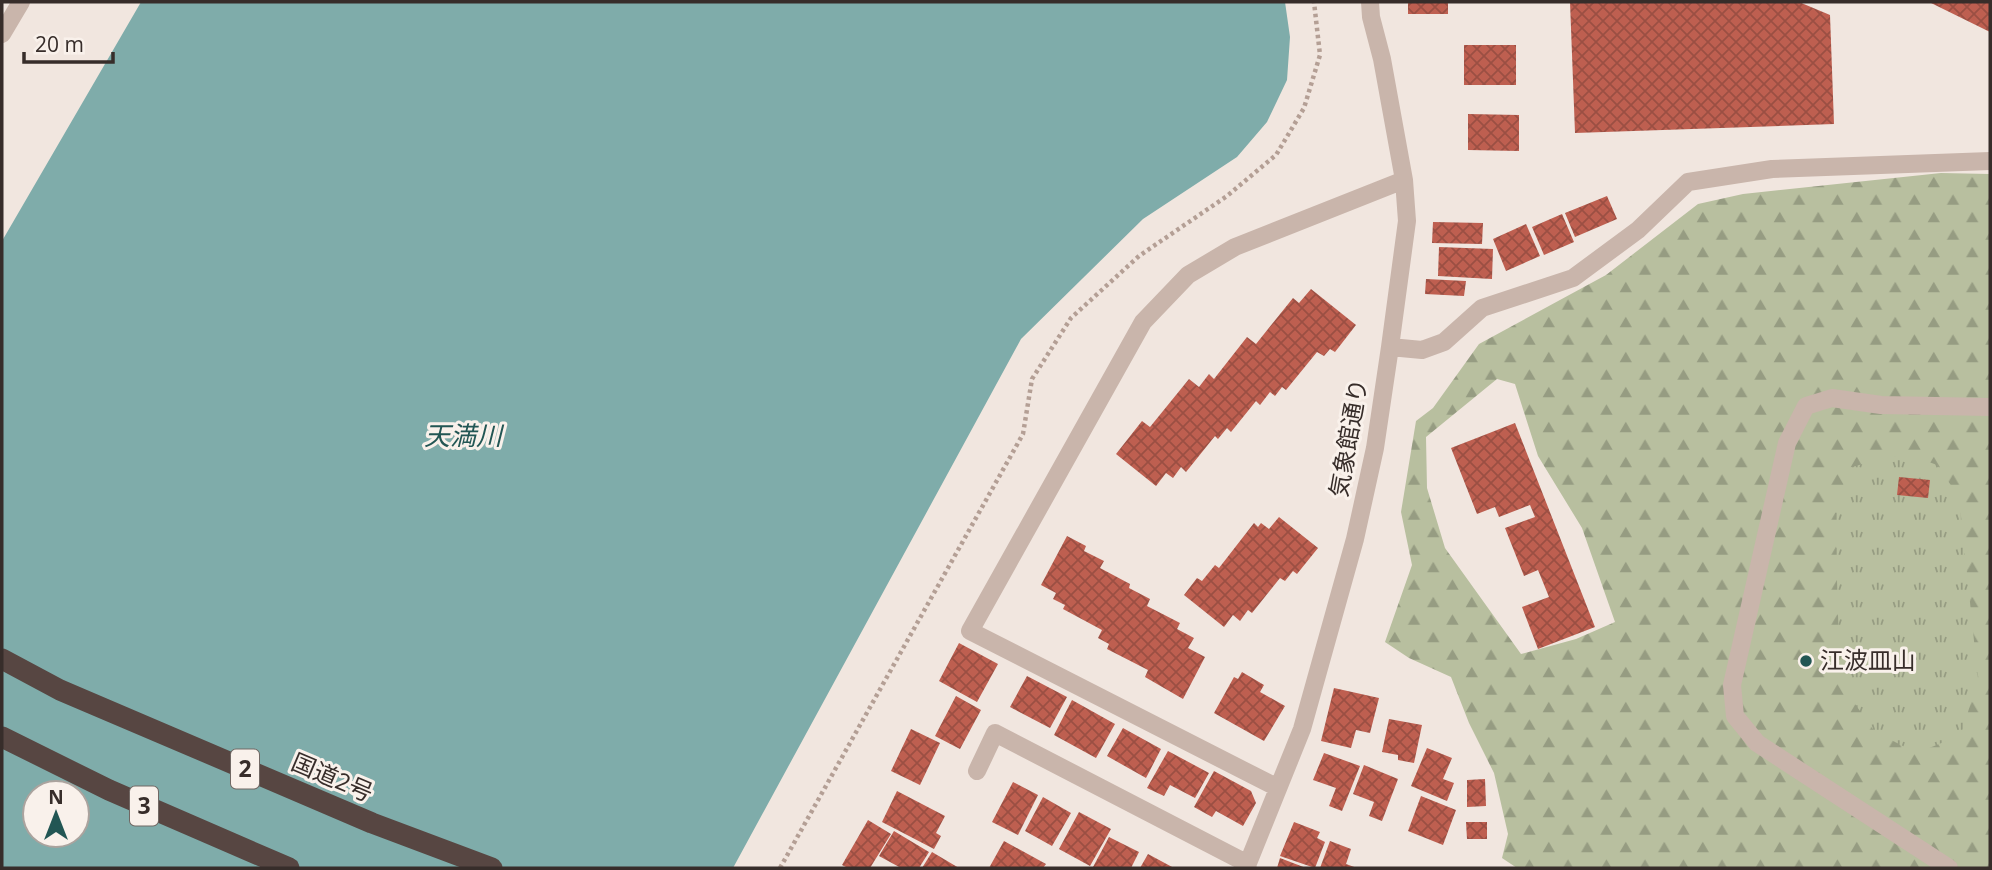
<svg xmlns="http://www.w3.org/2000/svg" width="1992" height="870" font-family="'Open Sans','Noto Sans JP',sans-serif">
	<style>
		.forest { fill: url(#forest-firs); fill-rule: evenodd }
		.park { fill: url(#park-tufts) }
		.water { fill: #7facaa; fill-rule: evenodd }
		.building { fill: url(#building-cross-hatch) }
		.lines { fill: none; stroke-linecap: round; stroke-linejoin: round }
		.path { stroke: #b49f95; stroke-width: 4.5; stroke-dasharray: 3.5 3.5; stroke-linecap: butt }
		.minor { stroke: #c9b5ab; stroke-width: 18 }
		.highway { stroke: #574642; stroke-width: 21 }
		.poi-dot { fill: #225654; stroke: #f9f1eb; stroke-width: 2.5 }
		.labels { text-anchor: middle; stroke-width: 6; stroke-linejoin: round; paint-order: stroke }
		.shield { fill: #f9f1eb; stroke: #716864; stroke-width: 2 }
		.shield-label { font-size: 23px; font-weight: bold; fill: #372d2a }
		.street-label { font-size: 24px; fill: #372d2a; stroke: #f9f1eb }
		.poi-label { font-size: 24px; fill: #372d2a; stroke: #f9f1eb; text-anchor: start }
		.water-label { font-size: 26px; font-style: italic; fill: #225654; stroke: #f9f1eb }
	</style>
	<defs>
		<pattern id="forest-firs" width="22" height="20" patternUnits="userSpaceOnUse" patternTransform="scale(1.75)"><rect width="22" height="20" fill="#b8bf9f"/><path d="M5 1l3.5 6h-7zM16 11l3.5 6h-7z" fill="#969c82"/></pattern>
		<pattern id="park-tufts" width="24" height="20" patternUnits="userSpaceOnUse" patternTransform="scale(1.75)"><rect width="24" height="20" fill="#b8bf9f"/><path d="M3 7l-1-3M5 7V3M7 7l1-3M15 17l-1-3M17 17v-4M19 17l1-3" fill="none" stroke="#969c82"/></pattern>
		<pattern id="building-cross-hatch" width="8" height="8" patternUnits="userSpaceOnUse" patternTransform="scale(1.75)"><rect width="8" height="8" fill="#be5f50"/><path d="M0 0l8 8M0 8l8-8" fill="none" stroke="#9b4f43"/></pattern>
	</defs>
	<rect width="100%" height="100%" fill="#f1e6df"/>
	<path class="forest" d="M1941 173 1990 174V868H1517L1502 858 1508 834 1494 773 1469 723 1451 677 1409 658 1385 642 1412 565 1401 512 1416 421 1433 408 1479 344 1606 275 1698 204 1743 194ZM1497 379 1515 384 1538 456 1582 528 1615 622 1576 639 1521 654 1445 548 1427 488 1426 437Z"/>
	<path class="park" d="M1910 455 1937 465 1959 497 1978 679 1961 735 1917 753 1875 732 1840 683 1835 511 1849 468 1883 458Z"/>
	<path class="water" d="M141 2H1285L1290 37 1287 80 1267 122 1237 157 1143 219 1021 339 733 868H2V241ZM35 793H77V835H35Z"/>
	<path class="building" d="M1408 2H1448V14H1408Z
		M1570 2H1799L1830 15 1834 124 1575 133Z
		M1929 2H1990V32Z
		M1464 45H1516V85H1464Z
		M1468 114 1519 115V151L1468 150Z
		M1607 196 1617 219 1575 237 1565 213Z
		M1562 214 1574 242 1544 255 1532 227Z
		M1433 222 1483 223 1482 244 1432 243Z
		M1526 224 1540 256 1506 271 1493 239Z
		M1439 247 1493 249 1492 279 1438 276Z
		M1426 279 1466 281 1464 296 1425 294Z
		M1311 289 1356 325 1335 352 1330 349 1324 356 1317 352 1286 390 1282 387 1275 396 1270 392 1260 405 1256 401 1231 432 1227 428 1218 439 1215 436 1186 472 1181 467 1173 478 1166 473 1156 486 1116 454 1142 421 1150 427 1189 379 1199 387 1209 374 1214 379 1247 337 1256 344 1293 298 1299 303Z
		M1515 423 1595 627 1538 649 1522 607 1549 597 1538 570 1524 576 1505 528 1535 517 1530 505 1499 517 1495 507 1477 514 1451 448Z
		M1899 477 1930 480 1928 498 1897 495Z
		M1279 517 1318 548 1297 574 1293 571 1285 581 1280 578 1252 613 1248 610 1240 621 1233 615 1224 627 1184 595 1197 578 1202 581 1215 565 1219 568 1254 523 1258 527 1261 523 1269 529Z
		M1067 536 1086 546 1084 551 1104 561 1100 568 1130 584 1129 588 1150 599 1147 606 1180 623 1177 629 1194 638 1188 648 1205 657 1183 699 1145 677 1148 670 1107 649 1109 644 1098 638 1102 630 1063 609 1065 605 1053 599 1056 593 1041 585Z
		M959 643 998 664 977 702 939 681Z
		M1242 672 1264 685 1260 692 1285 706 1264 741 1214 713 1234 677 1238 679Z
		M1027 676 1067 697 1050 728 1010 707Z
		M1334 688 1379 698 1370 733 1356 730 1351 748 1321 741Z
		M956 696 981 710 960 749 935 736Z
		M1072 700 1115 724 1096 758 1054 735Z
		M1389 719 1422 725 1414 763 1398 760V755L1382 752Z
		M1123 728 1161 749 1146 778 1107 756Z
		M911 729 940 743 920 785 891 771Z
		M1427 748 1452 758 1443 779 1454 783 1447 801 1411 786Z
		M1168 751 1209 773 1195 798 1170 785 1164 796 1147 788Z
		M1324 753 1360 766 1342 811 1329 806 1336 788 1313 780Z
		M1364 765 1398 779 1382 821 1369 816 1374 802 1353 794Z
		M1214 771 1251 791 1256 803 1243 826 1216 811 1212 817 1194 807Z
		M1485 779 1486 806 1467 807V780Z
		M1013 782 1038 795 1018 835 992 822Z
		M897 791 945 816 936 833 941 836 934 849 882 822Z
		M1421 796 1456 810 1443 845 1408 831Z
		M1043 797 1071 813 1052 846 1025 831Z
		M1079 812 1111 829 1090 866 1059 849Z
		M868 820 891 834 870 868H848L842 865Z
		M1294 822 1320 832 1317 838 1325 842 1315 868 1280 856Z
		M1466 822H1487V839H1467Z
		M894 831 929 852 919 868H901L879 856Z
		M1109 837 1139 852 1131 868 1093 867Z
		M1004 841 1046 864 1043 868H989Z
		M1330 841 1351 849 1346 864 1357 868H1320Z
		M932 852 959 868H922Z
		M1148 854 1174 868H1140Z
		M1280 858 1306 868H1277Z"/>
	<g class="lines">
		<path class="path" d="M780 868 1023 434 1032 379 1071 318 1139 256 1227 196 1276 155 1304 108 1320 55 1314 2"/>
		<path class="minor" d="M2 34 21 2
			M1390 347 1422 350 1444 342 1482 308 1573 278 1638 230 1688 182 1772 169 1990 161
			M977 771 995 733 1248 864
			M1278 788 970 631 1143 322 1188 275 1235 247 1404 180
			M1246 868 1302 729 1355 539 1375 448 1390 347 1407 221 1404 180 1382 59 1371 17 1370 2
			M1949 868 1757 743 1735 716 1732 685 1787 443 1806 406 1832 398 1881 405 1990 407"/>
		<path class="highway" d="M2 659 60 690 372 823 492 868
			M2 737 109 790 289 868"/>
	</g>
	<circle class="poi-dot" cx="1806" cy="661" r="7"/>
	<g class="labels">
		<g class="shield">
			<rect x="231" y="749.5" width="28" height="39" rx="5"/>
			<rect x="130" y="786.5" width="28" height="39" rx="5"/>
		</g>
		<g class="shield-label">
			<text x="245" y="777">2</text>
			<text x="144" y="814">3</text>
		</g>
		<g class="street-label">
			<text transform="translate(1349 438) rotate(-80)" y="8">気象館通り</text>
			<text transform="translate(332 778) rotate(23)" y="8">国道2号</text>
		</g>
		<g class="poi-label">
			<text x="1820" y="669">江波皿山</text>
		</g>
		<g class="water-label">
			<text x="463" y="445">天満川</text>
		</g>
	</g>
	<rect width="1992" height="870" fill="none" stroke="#372d2a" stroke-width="7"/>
	<g transform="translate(56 814)"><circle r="33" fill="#f9f1eb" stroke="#aba39e" stroke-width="2"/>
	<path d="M0-5L12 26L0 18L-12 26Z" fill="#225654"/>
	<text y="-10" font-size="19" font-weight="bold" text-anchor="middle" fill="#372d2a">N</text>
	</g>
	<path d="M24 52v10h89v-10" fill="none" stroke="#372d2a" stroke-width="3.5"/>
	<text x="35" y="52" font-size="21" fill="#372d2a" stroke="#f9f1eb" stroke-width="5" paint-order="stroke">20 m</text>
</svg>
